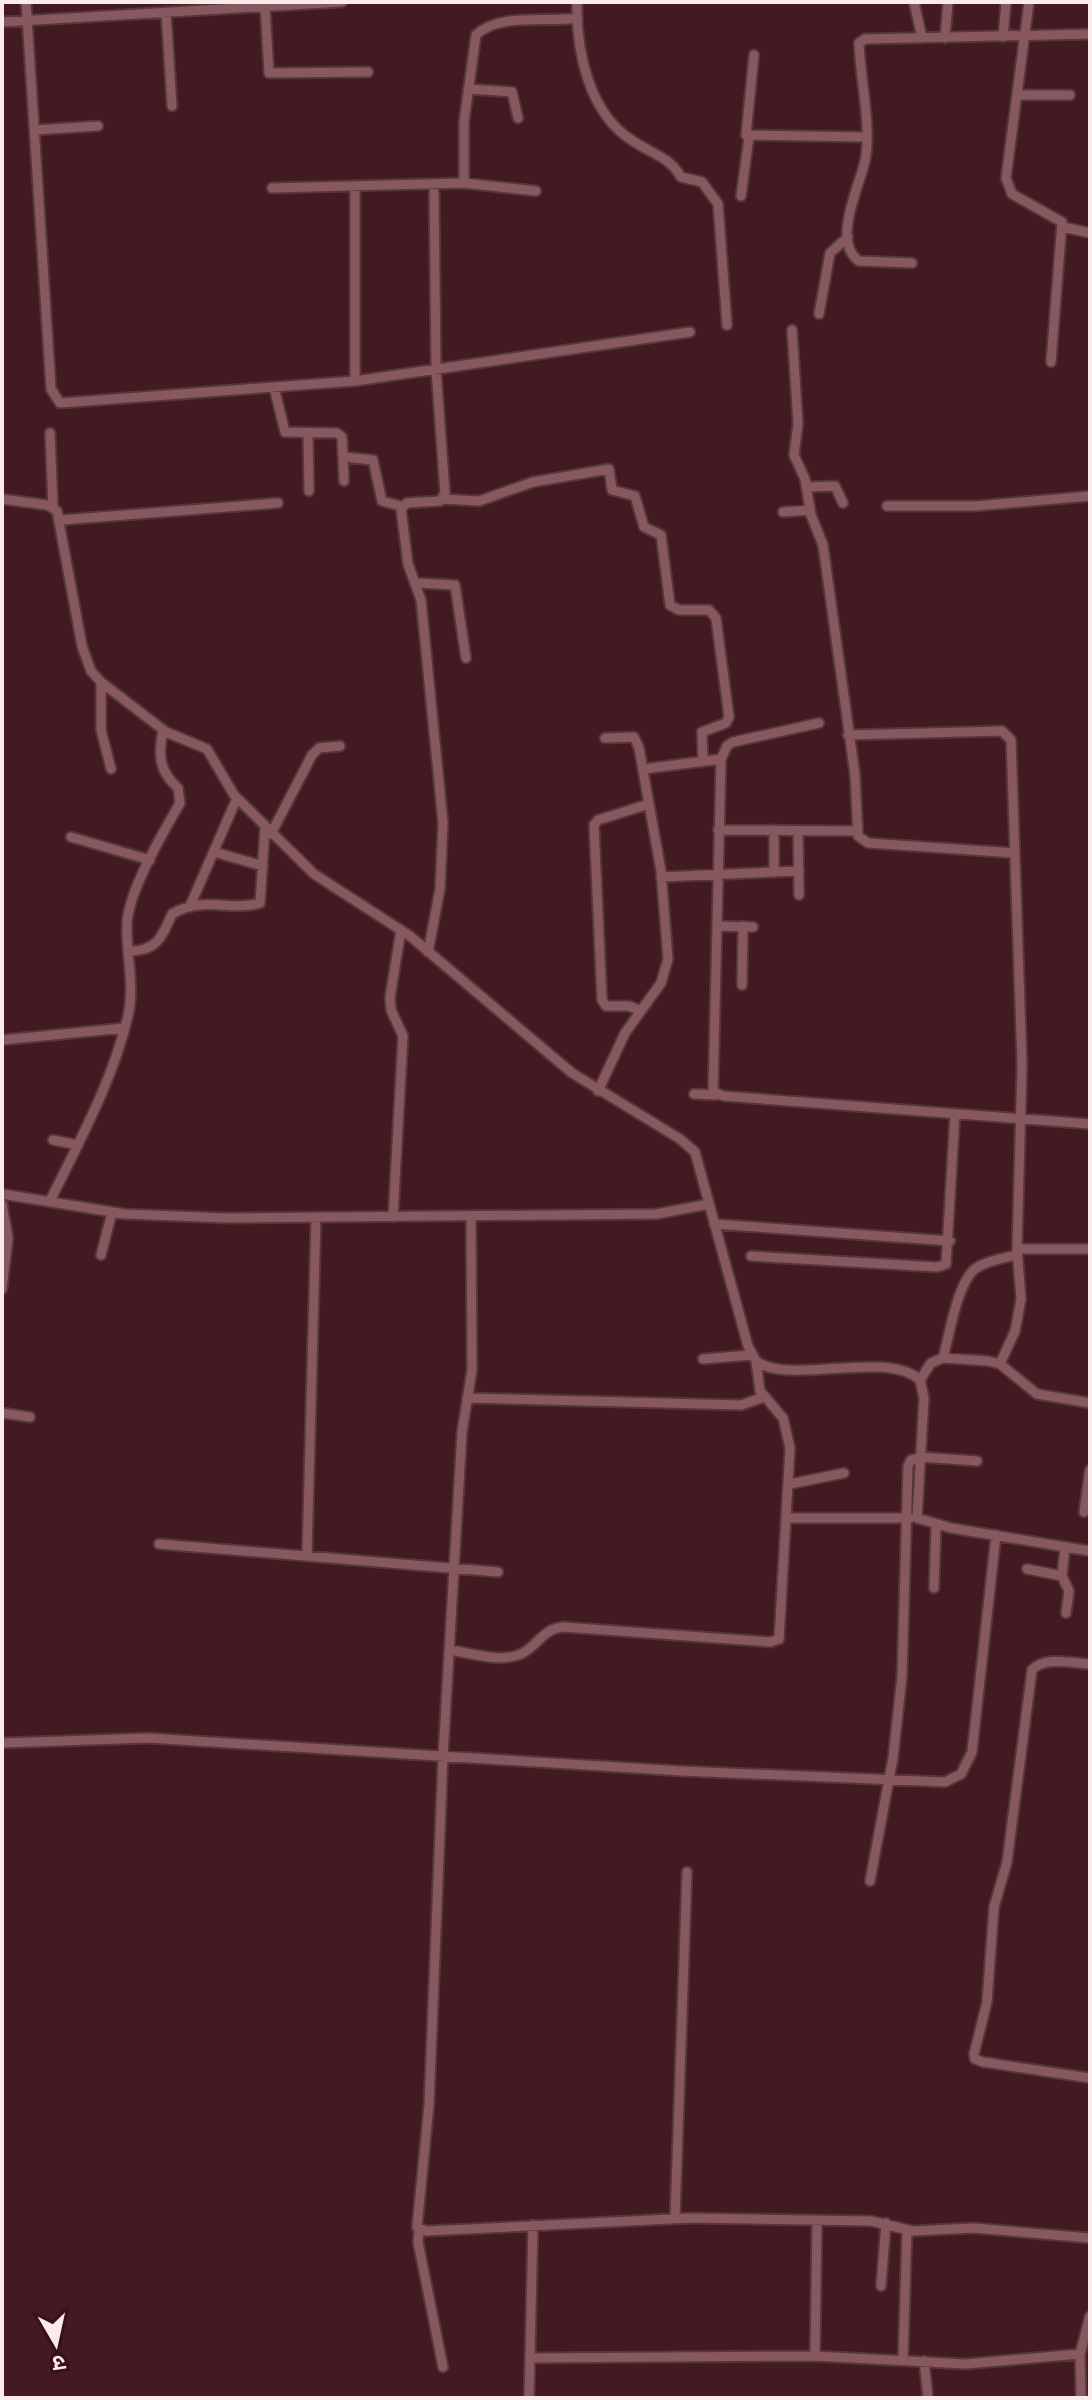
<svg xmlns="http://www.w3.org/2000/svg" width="1092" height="2400" font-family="Cabin,'Noto Sans Devanagari',sans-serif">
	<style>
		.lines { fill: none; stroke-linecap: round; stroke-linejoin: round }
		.minor-casing { stroke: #56363c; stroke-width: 13 }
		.minor { stroke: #87585d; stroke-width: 9 }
	</style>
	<rect width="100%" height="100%" fill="#431a21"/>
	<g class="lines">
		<defs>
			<path id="minor" d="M26 2 51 389 60 403 355 381 690 332
				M577 2C576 51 589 114 633 141 652 154 670 157 681 177L702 182 718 204 727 325
				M914 2 922 38
				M1029 2 1006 178 1012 194 1062 222 1051 362
				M265 6 269 73 368 72
				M166 12 172 106
				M2 22 342 2
				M1003 37 1006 2
				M945 38 948 2
				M754 55 746 135 865 137
				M468 89 512 92 518 118
				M1017 95H1070
				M35 130 98 126
				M464 183V122L476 35C500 12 546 23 577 18
				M272 188 464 183 536 191
				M355 188V381
				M741 196 749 137
				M1063 227 1090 233
				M912 263 859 261C831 242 860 185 865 161 872 127 860 78 859 43L865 39 1090 34
				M819 314 830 253 848 237
				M792 330 798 424 794 455 805 479 811 515 823 545 855 775 858 836 868 843 1015 853
				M274 387 285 432 337 433 342 437 344 481
				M50 433 53 507
				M308 433 309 491
				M344 457 373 460 382 501 401 506
				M807 487 835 486 843 503
				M2 499 47 505 57 511 82 646 91 671 101 682 166 732 207 749 234 795 314 874 410 936 572 1073 680 1139 695 1152 748 1346 756 1361C790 1386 886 1349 920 1380L924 1398 917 1518 951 1528 1090 1551
				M443 499 479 501 533 482 609 469 612 490 635 496 644 527 661 535 670 605 679 610H709L716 618 729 717 726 723 702 732 703 762
				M887 506H976L1090 496
				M783 512 810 510
				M61 520 278 503
				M417 583 455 585 466 658
				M101 682V730L111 769
				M819 723 733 742 727 746 721 759 713 1092 724 1096 1090 1124
				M848 735 1002 731 1011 740 1022 1064 1017 1249 1021 1299 1015 1331 1000 1364
				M643 769 721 759
				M718 830 857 831
				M798 831 799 895
				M271 834 312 755 319 748 340 746
				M71 837 150 860
				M214 852 263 866
				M774 872V830
				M661 877 799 871
				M190 906 237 798
				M717 926 753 927
				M129 951C157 951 162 937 172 914 205 895 230 912 260 903L265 828
				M428 952 440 889 443 823 421 600 408 564 401 509 407 503 440 501 445 493 436 369 434 186
				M742 985 743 926
				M639 1010 629 1006H606L602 1000 594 825 598 820 649 804
				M2 1040 124 1028
				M598 1091 625 1033 661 983 668 959 661 871 639 748 634 737 605 738
				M694 1094 716 1095
				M53 1140 78 1145
				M2 1194 125 1214 227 1218 656 1214 709 1204
				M50 1201C79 1142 113 1080 128 1016 135 984 126 956 127 925 127 893 164 831 180 803L178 788C159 771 158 756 163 730
				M2 1204 8 1238 2 1289
				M393 1217 403 1036 391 1010 390 997 401 930
				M471 1217 472 1370 462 1432 443 1756 429 2105 417 2227 427 2231 690 2218 871 2221 913 2231 973 2228 1090 2238
				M714 1224 950 1241
				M1017 1249H1090
				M101 1255 112 1212
				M751 1256 937 1267 946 1264 955 1114
				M943 1358C949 1337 957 1283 975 1269 986 1261 1003 1258 1017 1255
				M703 1359 751 1355
				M920 1380 931 1363 943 1358 988 1361 1000 1364 1037 1394 1090 1403
				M467 1398 741 1405 764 1397
				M2 1413 30 1417
				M790 1484 844 1473
				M1084 1512 1090 1470
				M788 1518H910
				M159 1544 498 1572
				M1065 1547 1062 1576 1069 1591 1066 1613
				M307 1555 316 1217
				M1027 1569 1062 1576
				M934 1588 936 1525
				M450 1650C470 1653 501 1663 521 1654 538 1646 542 1629 563 1627L770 1642 779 1639 790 1448 783 1418 760 1391 756 1361
				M1090 1664C1073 1663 1044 1656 1032 1670L1007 1862 994 1907 987 2002 974 2054 975 2059 983 2062 1090 2078
				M2 1743 148 1738 682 1771 945 1782 961 1774 972 1752 996 1535
				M870 1881 893 1758 902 1676 908 1466 911 1460 921 1457 977 1461
				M675 2218 687 1872
				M419 2230 418 2242 443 2367
				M881 2286 886 2223
				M815 2356 817 2221
				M530 2358 815 2356 965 2364 1080 2354
				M903 2359 907 2230
				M924 2361 928 2398
				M529 2398 533 2225
				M1081 2398 1080 2354 1090 2316"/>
		</defs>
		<use href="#minor" class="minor-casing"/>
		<use href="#minor" class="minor"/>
	</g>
	<rect width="1092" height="2400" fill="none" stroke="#fbeaeb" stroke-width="8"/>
	<g transform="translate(56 2344) rotate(171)" stroke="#381017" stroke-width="6" paint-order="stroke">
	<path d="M0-6L14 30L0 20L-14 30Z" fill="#fbeaeb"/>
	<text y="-12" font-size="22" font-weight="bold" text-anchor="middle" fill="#fbeaeb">उ</text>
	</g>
</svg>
